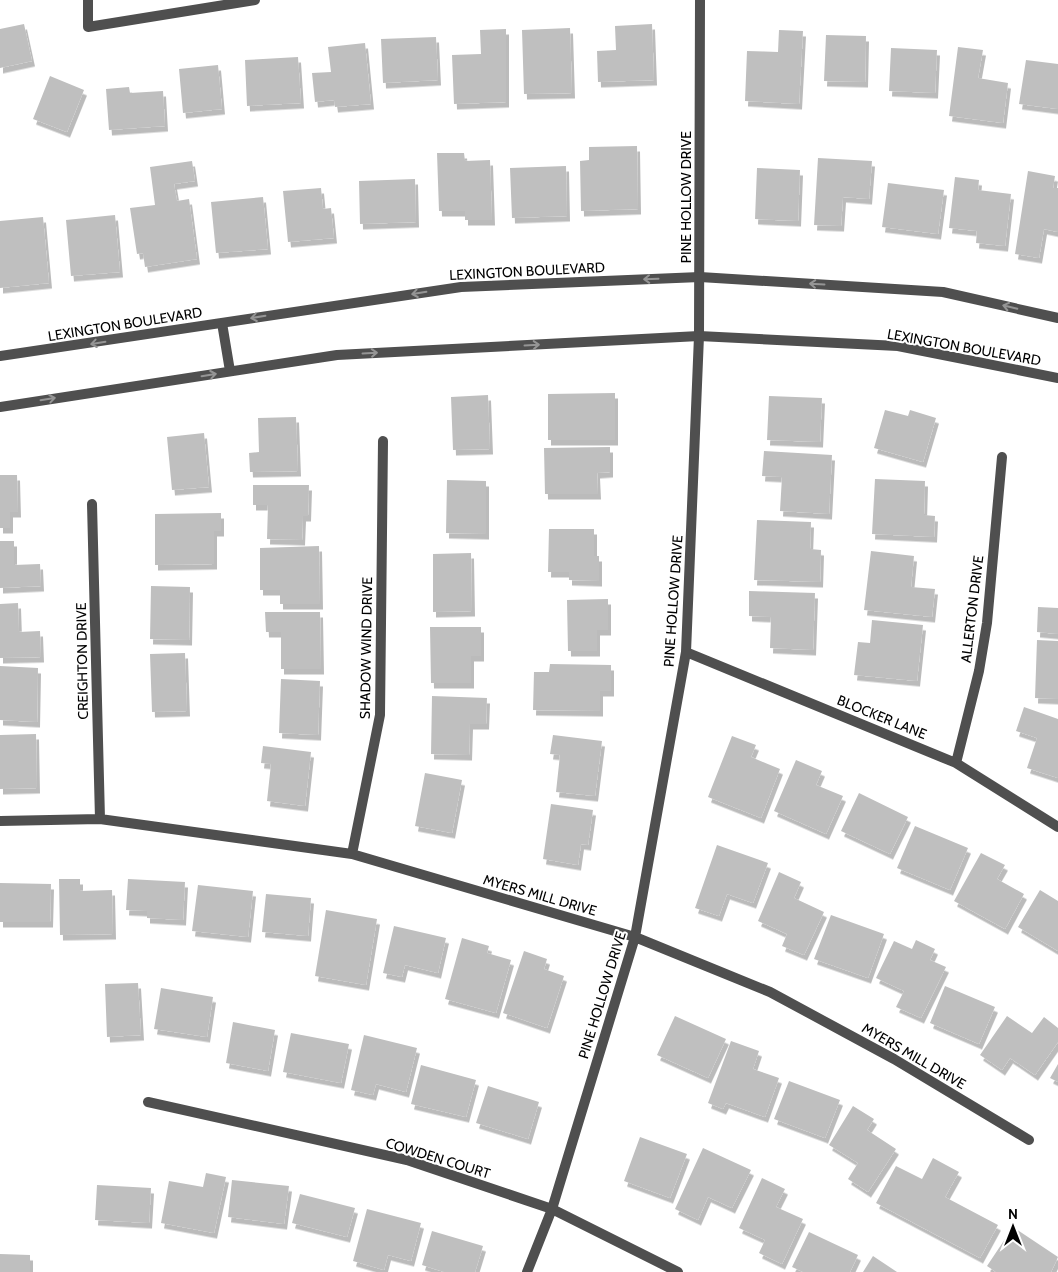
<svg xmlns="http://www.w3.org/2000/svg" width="1058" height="1272" font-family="Cabin,sans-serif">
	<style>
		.building { fill: #bfbfbf; filter: url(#shadow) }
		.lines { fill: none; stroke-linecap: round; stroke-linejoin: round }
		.minor { stroke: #4f4f4f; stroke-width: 10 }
		.tertiary { stroke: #4f4f4f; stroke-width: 10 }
		.oneway { stroke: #959595 }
		.labels { text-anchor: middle; stroke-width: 4; stroke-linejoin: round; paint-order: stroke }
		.street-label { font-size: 14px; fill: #000; stroke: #fff }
	</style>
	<defs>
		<filter id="shadow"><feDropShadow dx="3" dy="5.5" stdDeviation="0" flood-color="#0004"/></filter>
	</defs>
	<rect width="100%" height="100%" fill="#fff"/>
	<path class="building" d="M24 24 32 61 0 68V29Z
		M652 24 654 80 598 82 597 51 616 50 615 26Z
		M570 28 572 93 524 94 522 30Z
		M506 29V102L454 104 452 55 481 54 480 30Z
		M779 30 803 31 799 104 745 101 747 51 778 52Z
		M826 35 866 36 865 82 824 81Z
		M436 37 438 80 383 83 381 39Z
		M365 43 371 104 335 107 334 100 315 102 312 73 331 72 328 47Z
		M958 47 983 50 978 78 1008 83 1003 123 949 116Z
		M891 48 937 50 935 93 889 91Z
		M298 57 301 103 247 106 245 60Z
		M1026 60 1058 64V109L1019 104Z
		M218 65 222 109 183 113 179 69Z
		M50 76 84 90 67 132 33 119Z
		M129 87 130 93 163 91 165 126 109 130 106 89Z
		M637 146 638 209 581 211 580 161 589 160V147Z
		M437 153H464L465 161 490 160 492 220H465V211H439Z
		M818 158 872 161 869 199 843 197 841 226 814 225Z
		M192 161 195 181 174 184 177 201 189 199 197 259 145 267 143 253 137 254 130 208 155 205 150 167Z
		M566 166 567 216 512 218 510 168Z
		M757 168 800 170 798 221 755 219Z
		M1028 171 1055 176 1053 188H1058V232L1044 229 1039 258 1015 254Z
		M955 177 979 180 978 190 1011 194 1005 246 976 243 977 231 949 228Z
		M415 179 416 222 360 224 359 181Z
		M888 183 944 190 938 234 882 227Z
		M321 188 323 209 331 208 334 238 288 242 283 191Z
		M263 197 268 249 216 253 211 202Z
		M115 215 120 272 71 276 66 220Z
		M43 217 49 283 0 288V221Z
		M615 393V440H548V394Z
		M488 395 490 449 453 450 451 397Z
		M769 396 822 398 820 442 767 440Z
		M885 410 908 416 910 410 936 418 923 462 874 448Z
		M296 417 298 471 250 472 249 453 259 452 258 418Z
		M204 433 209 487 172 490 167 437Z
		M610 447V472L597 473 598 494H545L544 448Z
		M764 451 832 455 829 514 780 511 782 477 762 476Z
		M0 475H17L18 512H10V528H0Z
		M875 479 925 481 924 515 935 516 934 537 872 534Z
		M447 480 486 481V534L446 533Z
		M253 485H309L308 516H303L302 540 267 539 268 505H253Z
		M221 513V531H214V564L155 565V514Z
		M757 520 811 522 810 549 821 550 820 582 754 580Z
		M549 529H594V556H599V581L569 580V572H548Z
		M0 541H14V565L40 564 41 586 0 588Z
		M319 546 320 604H280V590H260V548Z
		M871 551 914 556 911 587 935 589 932 617 864 610Z
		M471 553 472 611 433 612V554Z
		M151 586 190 587 189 640 150 639Z
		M749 591 815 593 813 650 770 648 771 617 749 616Z
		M608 599V630H597V651H568L567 600Z
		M18 603 19 632 40 631 41 657 0 658V604Z
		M1038 607 1058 608V634L1037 632Z
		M265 612H320L321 669H281V632H266Z
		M872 620 923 625 917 681 854 675 858 642 870 643Z
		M430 627H481V656H471V683H431Z
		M1037 640 1058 641V699L1035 698Z
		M185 653 187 711 152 712 150 654Z
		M550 664 611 665V691H600V711L533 710 534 672H549Z
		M0 666 38 668 37 722 0 720Z
		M281 679 320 681 318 735 279 733Z
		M432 696 487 698 486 724H470L469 755 431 754Z
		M1024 707 1058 719V778L1027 768 1037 738 1016 731Z
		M36 734 37 788 0 789V735Z
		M553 735 602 741 595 796 556 792 560 755 550 754Z
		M732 736 756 745 751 757 780 769 761 818 708 797Z
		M263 746 311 752 305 806 267 801 271 764 261 763Z
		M796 760 822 771 816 785 843 796 826 834 774 811Z
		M425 773 462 780 452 833 415 826Z
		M859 793 908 817 890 854 841 831Z
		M551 804 593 810 588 845 581 844 578 865 543 859Z
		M915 826 968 848 950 890 897 868Z
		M717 845 768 863 753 903 727 894 719 916 695 908Z
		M981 853 1005 865 997 879 1024 894 1005 929 954 901Z
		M779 872 801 882 794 898 824 912 804 955 782 946 787 934 758 921Z
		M59 879H80V891L112 890 113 934 60 935Z
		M128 879 185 882 183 920 147 918V911L126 910Z
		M0 883 51 884 50 922H0Z
		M198 885 253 891 248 937 192 931Z
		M1040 890 1058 901V951L1018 927Z
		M266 894 311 898 308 936 262 932Z
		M326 910 377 919 366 985 315 976Z
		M831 915 884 934 868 978 814 959Z
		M394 926 446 938 438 973 405 965 402 977 383 973Z
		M462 938 489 946 487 953 511 960 496 1013 445 999Z
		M916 940 935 949 930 960 946 967 921 1018 896 1007 904 991 876 978 894 941 912 949Z
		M524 951 547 959 544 969 564 976 547 1028 503 1013Z
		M138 983 141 1035 107 1037 105 984Z
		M945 986 995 1007 979 1044 930 1023Z
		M161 988 213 997 207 1037 154 1029Z
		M675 1016 726 1039 708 1078 657 1055Z
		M1007 1016 1032 1033 1044 1017 1058 1028V1042L1035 1075 1010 1058 1002 1070 980 1055Z
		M233 1022 275 1030 268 1071 226 1063Z
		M291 1033 349 1044 341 1083 283 1072Z
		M364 1035 417 1048 406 1092 376 1084 373 1095 351 1090Z
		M731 1041 759 1051 753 1069 779 1078 765 1117 726 1103 723 1109 708 1103Z
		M1058 1064V1082L1050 1078Z
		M421 1065 476 1080 466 1117 411 1104Z
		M789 1081 840 1100 825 1138 774 1119Z
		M488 1086 539 1102 528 1139 476 1123Z
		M853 1106 874 1119 867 1130 896 1149 868 1192 848 1179 858 1163 829 1145Z
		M640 1137 687 1154 670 1198 624 1181Z
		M703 1148 751 1170 732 1208 708 1197 698 1220 675 1209Z
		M933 1158 959 1172 945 1197 998 1225 980 1258 876 1203 896 1166 922 1179Z
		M206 1173 226 1177 214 1233 161 1223 169 1181 203 1187Z
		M762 1178 785 1189 776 1207 803 1219 782 1264 759 1253 765 1240 739 1228Z
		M232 1180 289 1186 284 1224 228 1217Z
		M97 1185 151 1188 149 1223 95 1220Z
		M300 1194 355 1208 347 1237 292 1223Z
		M367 1209 421 1223 411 1261 388 1255 384 1270 353 1261Z
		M1013 1227 1058 1257 1051 1272H996L987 1266Z
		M432 1231 483 1246 475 1272H444L422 1265Z
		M809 1232 858 1255 850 1272H803L792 1267Z
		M0 1254 30 1255V1272H0Z
		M873 1256 897 1272H863Z"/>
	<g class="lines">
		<path class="minor" d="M88 0V27L255 0
			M92 504 100 819
			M686 652 956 763 1058 827
			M956 763 979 671 987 623 1002 457
			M0 821 100 819 352 854 635 937 770 992 894 1059 1029 1140
			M352 854 380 715 383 441
			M148 1102 407 1160 552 1209 678 1272
			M527 1272 552 1209 635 937 686 652 699 336 700 0"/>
		<path class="tertiary" d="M222 323 230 371
			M0 356 461 287 700 277 943 292 1058 318
			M0 407 337 355 699 336 898 346 1058 378"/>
	</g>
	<defs><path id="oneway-shaft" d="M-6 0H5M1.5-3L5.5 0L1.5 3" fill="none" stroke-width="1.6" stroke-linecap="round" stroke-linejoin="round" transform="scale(1.25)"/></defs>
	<g class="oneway">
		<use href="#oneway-shaft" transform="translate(651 279) rotate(178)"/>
		<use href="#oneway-shaft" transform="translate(817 284) rotate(-177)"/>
		<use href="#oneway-shaft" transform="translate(419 293) rotate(171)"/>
		<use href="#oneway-shaft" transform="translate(1010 307) rotate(-167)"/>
		<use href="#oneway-shaft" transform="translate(258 317) rotate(171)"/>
		<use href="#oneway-shaft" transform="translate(98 343) rotate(171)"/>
		<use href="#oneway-shaft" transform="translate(532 345) rotate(-3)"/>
		<use href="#oneway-shaft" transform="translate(370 353) rotate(-3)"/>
		<use href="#oneway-shaft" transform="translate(209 375) rotate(-9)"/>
		<use href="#oneway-shaft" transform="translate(48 399) rotate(-9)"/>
	</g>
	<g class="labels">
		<g class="street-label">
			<text transform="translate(686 197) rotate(-90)" y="5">PINE HOLLOW DRIVE</text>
			<text transform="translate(527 271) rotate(-3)" y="5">LEXINGTON BOULEVARD</text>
			<text transform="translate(125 324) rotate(-9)" y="5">LEXINGTON BOULEVARD</text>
			<text transform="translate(964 347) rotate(10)" y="5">LEXINGTON BOULEVARD</text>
			<text transform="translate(673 601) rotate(-86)" y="5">PINE HOLLOW DRIVE</text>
			<text transform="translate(972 609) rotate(-83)" y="5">ALLERTON DRIVE</text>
			<text transform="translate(366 648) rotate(-89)" y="5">SHADOW WIND DRIVE</text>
			<text transform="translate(82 661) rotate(-91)" y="5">CREIGHTON DRIVE</text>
			<text transform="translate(882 717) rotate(22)" y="5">BLOCKER LANE</text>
			<text transform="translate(540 895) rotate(16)" y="5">MYERS MILL DRIVE</text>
			<text transform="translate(602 995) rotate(-73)" y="5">PINE HOLLOW DRIVE</text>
			<text transform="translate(914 1056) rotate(30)" y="5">MYERS MILL DRIVE</text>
			<text transform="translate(438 1158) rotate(17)" y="5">COWDEN COURT</text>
		</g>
	</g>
	<g transform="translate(1013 1227)" stroke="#ffffff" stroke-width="4" paint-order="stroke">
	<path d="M0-4L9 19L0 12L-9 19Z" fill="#000000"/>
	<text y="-8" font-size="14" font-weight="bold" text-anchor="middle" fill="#000000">N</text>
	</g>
</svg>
